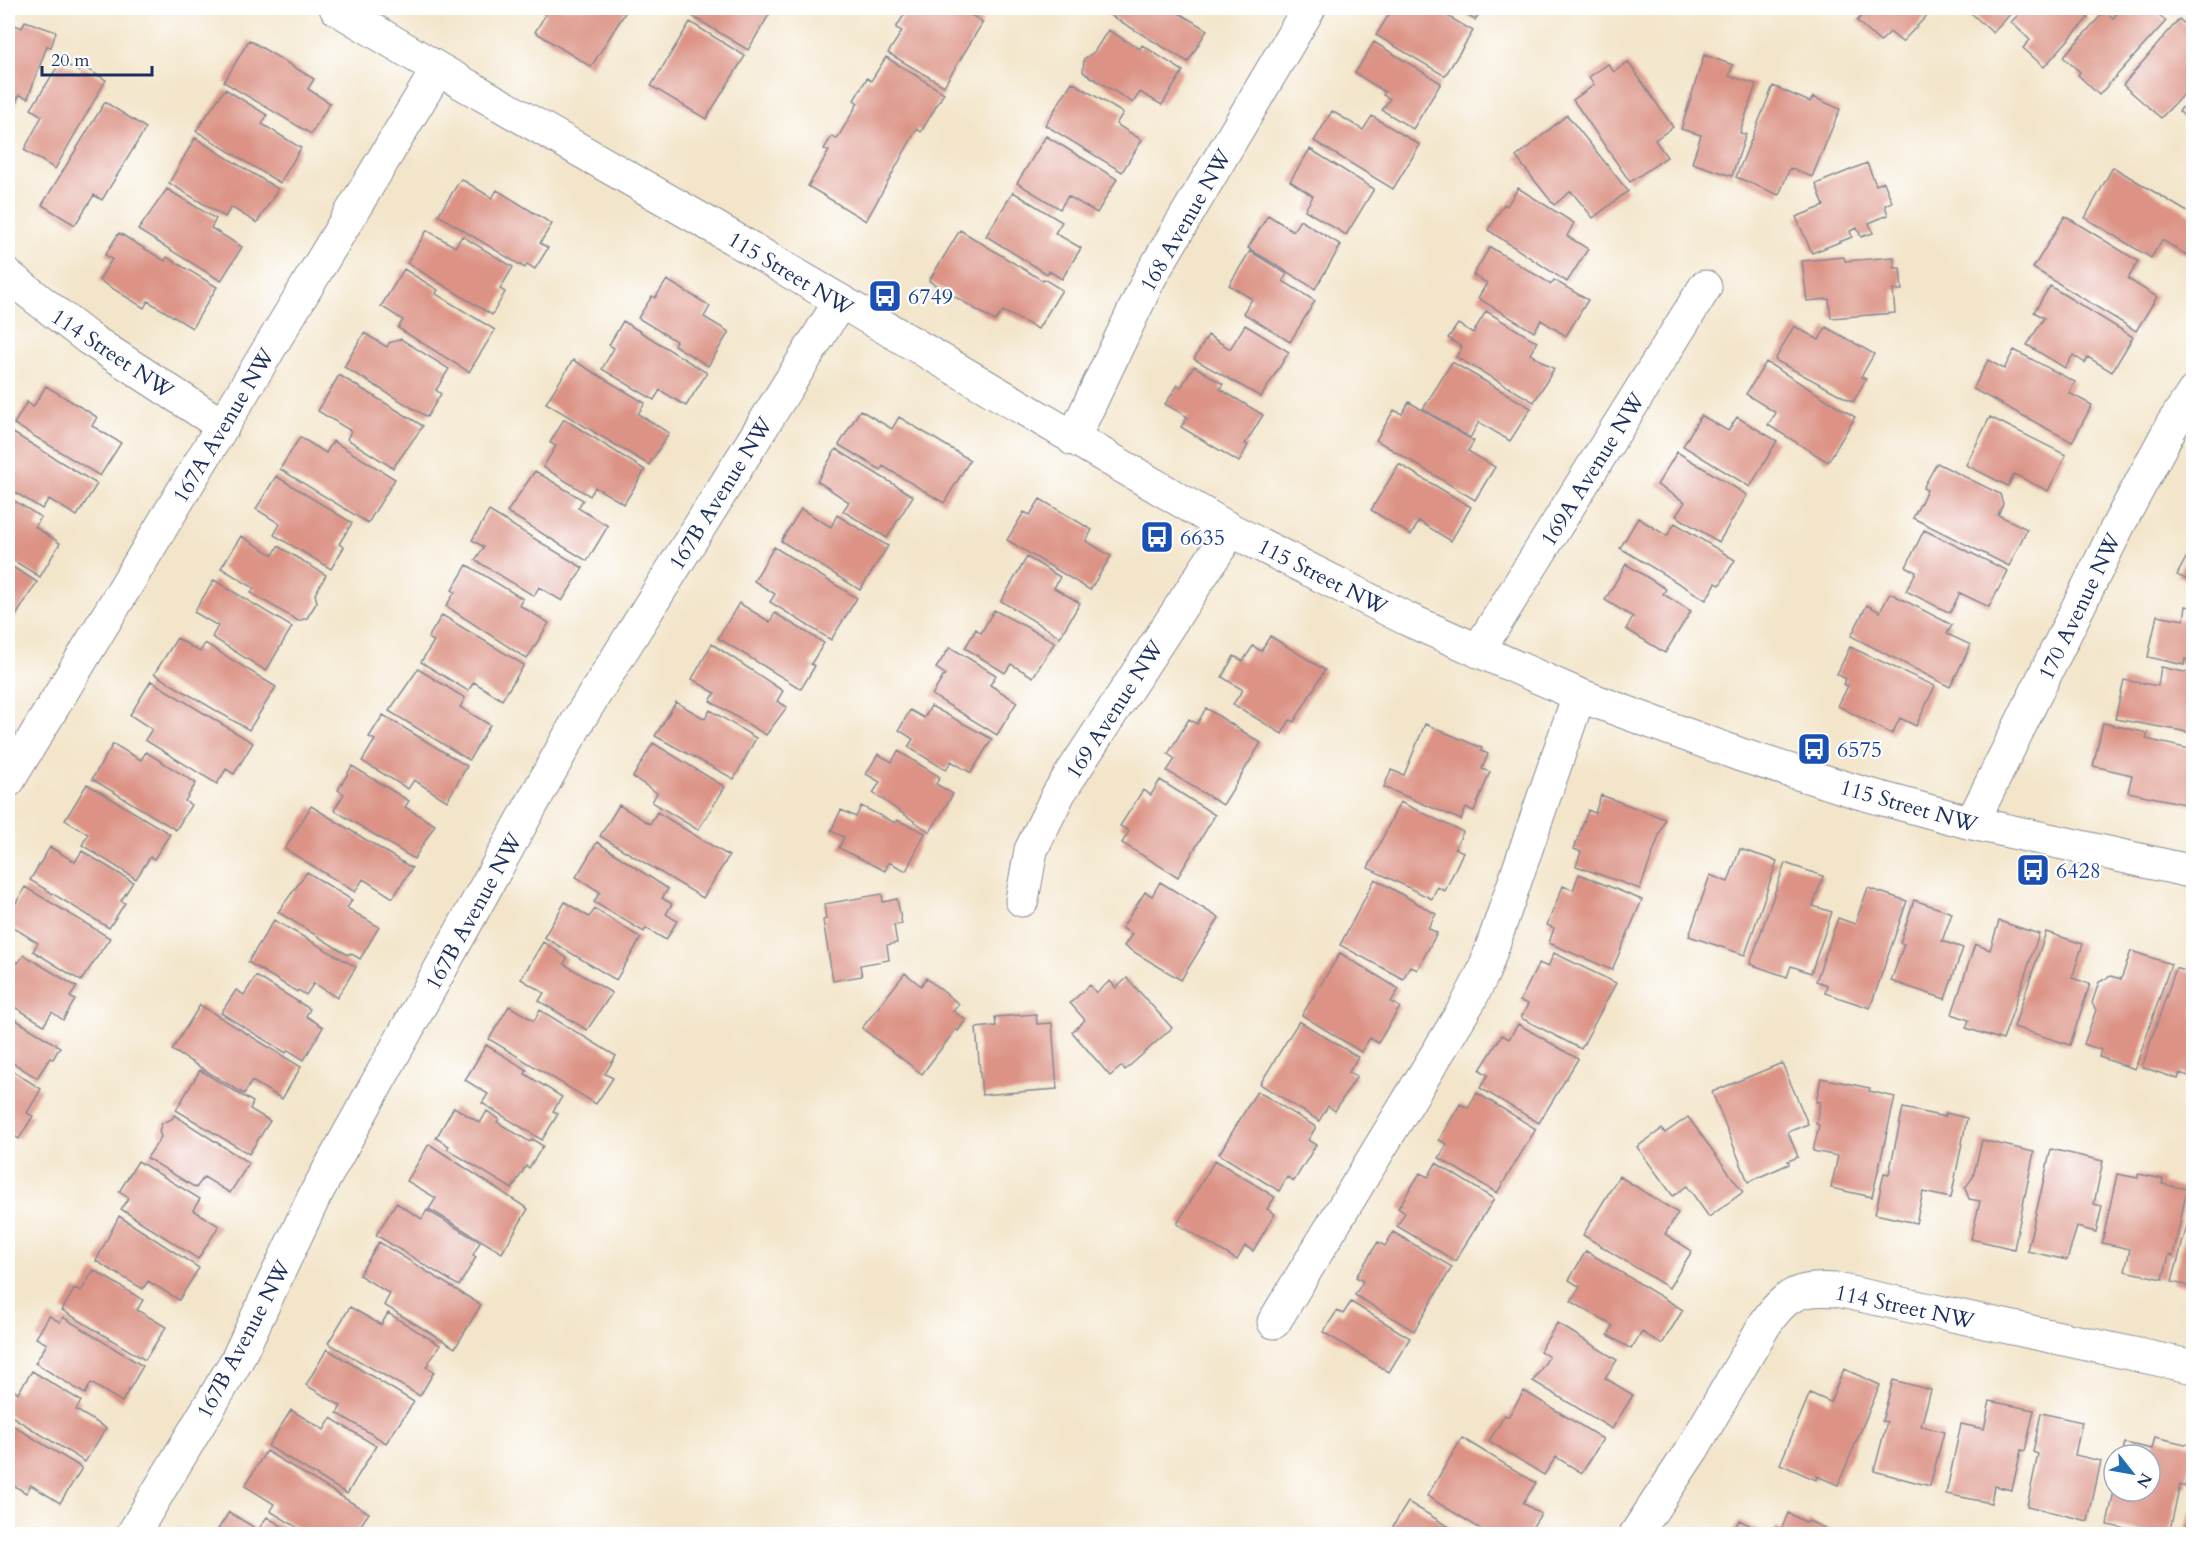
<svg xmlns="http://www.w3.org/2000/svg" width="2201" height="1542" font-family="Cardo,serif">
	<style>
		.building { fill: #dc9385 }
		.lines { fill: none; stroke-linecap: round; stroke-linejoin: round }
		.minor-casing { stroke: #878a94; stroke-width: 35 }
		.minor { stroke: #fff; stroke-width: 33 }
		.labels { text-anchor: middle; stroke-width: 4.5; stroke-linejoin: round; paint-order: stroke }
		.street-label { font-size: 22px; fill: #1b2f5e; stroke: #fff }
		.transit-label { font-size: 22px; fill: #164399; stroke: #fff; text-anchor: start }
	</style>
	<rect width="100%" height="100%" fill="#fff"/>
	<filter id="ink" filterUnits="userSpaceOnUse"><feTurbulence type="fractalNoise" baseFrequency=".0167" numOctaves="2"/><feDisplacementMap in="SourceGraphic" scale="12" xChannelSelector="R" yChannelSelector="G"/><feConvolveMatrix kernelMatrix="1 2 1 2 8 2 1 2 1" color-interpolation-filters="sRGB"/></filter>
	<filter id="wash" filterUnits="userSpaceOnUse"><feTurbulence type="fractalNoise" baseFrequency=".008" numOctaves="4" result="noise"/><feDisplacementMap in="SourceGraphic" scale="24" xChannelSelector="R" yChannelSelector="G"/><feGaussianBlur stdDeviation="1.35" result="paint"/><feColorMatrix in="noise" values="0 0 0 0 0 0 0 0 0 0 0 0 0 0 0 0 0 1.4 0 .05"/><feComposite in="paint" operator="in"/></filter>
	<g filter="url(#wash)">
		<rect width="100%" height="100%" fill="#f3e5ca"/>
		<g id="blocks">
			<path class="building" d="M546 8H628L591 67 535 32 546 14 543 13Z
				M698 8H773L748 50 692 16Z
				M908 8H959L983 22 944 86 888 53 902 31 896 28Z
				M1112 8H1182L1179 13 1207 30 1188 62 1108 14Z
				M1393 8H1407L1417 13 1421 8H1434L1473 31 1445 76 1376 35Z
				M1454 8H1483L1475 20Z
				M1869 8H1934L1902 42 1890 32 1880 42 1857 21Z
				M1976 8H2016L1993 33 1971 13Z
				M2025 8H2080L2088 18 2044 67 2023 48 2030 40 2011 22Z
				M2122 8H2151L2166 21 2099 95 2078 75 2080 72 2063 57 2105 11 2113 18Z
				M2179 19 2194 32V83L2161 118 2123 85Z
				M25 21 56 32 51 47 47 46 28 98 19 95 8 125V22L22 28Z
				M690 22 745 56 706 119 651 86Z
				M1108 30 1140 49 1142 45 1183 71 1162 105 1140 92 1133 103 1083 72 1084 59 1094 52Z
				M249 40 314 79 308 89 330 103 311 134 224 82Z
				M1374 42 1441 83 1413 129 1382 110 1390 99 1383 95 1385 92 1355 73Z
				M1704 55 1733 65 1729 76 1756 84 1740 133 1746 134 1732 176 1692 163 1701 135 1681 129Z
				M886 57 944 93 921 132 917 129 866 221 808 186 829 151 824 149 832 136 837 139 858 103 854 100 867 78 871 81Z
				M61 61 79 72 82 66 106 80 55 169 24 150 42 116 31 109Z
				M1628 62 1673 127 1655 140 1667 157 1630 182 1573 100 1594 85 1589 77 1608 64 1614 72Z
				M1072 82 1123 113 1116 124 1142 140 1122 172 1045 125Z
				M1773 86 1810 102 1813 97 1840 109 1812 177 1790 168 1779 195 1736 177Z
				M225 89 267 115 262 124 301 148 280 183 196 131Z
				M2194 95V125L2179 111Z
				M105 102 146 128 102 200 94 195 75 225 42 205Z
				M1332 111 1363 130 1372 116 1420 145 1393 189 1314 141Z
				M1567 115 1628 191 1593 218 1571 191 1554 205 1516 157Z
				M1046 136 1117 179 1097 213 1068 196 1060 209 1017 183Z
				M195 138 278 189 257 223 231 207 225 217 169 183Z
				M1310 149 1374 189 1346 235 1305 210 1313 196 1290 181Z
				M1867 163 1876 185 1884 182 1892 202 1885 205 1888 215 1869 223 1873 233 1861 237 1857 228 1850 231 1852 237 1812 253 1796 217 1824 206 1816 184Z
				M2113 167 2194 216V251L2190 257 2162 240 2151 258 2085 218Z
				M461 179 492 198 497 190 552 224 540 243 548 248 535 269 527 264 525 268 438 215Z
				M1518 188 1574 223 1567 236 1588 249 1567 282 1488 230 1504 204 1507 206Z
				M167 189 216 219 211 228 242 247 221 281 138 230Z
				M1013 192 1062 222 1055 233 1081 248 1062 279 1049 271 1047 274 986 236Z
				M1268 215 1293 231 1300 220 1341 245 1315 289 1248 248Z
				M2065 216 2138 261 2128 279 2157 297 2136 331 2033 268Z
				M427 230 455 247 462 236 513 267 500 289 505 292 492 315 407 263Z
				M960 230 1043 281 1044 279 1062 290 1038 329 1003 311 995 321 929 281Z
				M119 233 165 261 167 257 217 287 192 328 148 301 144 308 99 280 112 259 105 255Z
				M1490 247 1551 284 1554 280 1588 300 1566 336 1541 320 1534 332 1478 298 1487 283 1473 275Z
				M1250 251 1287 274 1283 281 1315 301 1290 342 1243 313 1252 299 1229 285Z
				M1844 257 1845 261 1894 257 1895 268H1900L1902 290H1893L1895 313 1831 318 1829 299 1807 301 1802 261Z
				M404 269 438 290 436 294 495 330 469 372 398 328 403 320 381 306Z
				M667 280 710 306 704 317 729 332 708 366 674 345 676 341 638 318 652 296 655 298Z
				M2050 286 2133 337 2112 372 2088 357 2085 363 2073 355 2065 368 2027 345 2044 318 2034 312Z
				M1486 311 1537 342 1530 354 1554 369 1534 402 1456 357 1462 347 1448 338 1458 324 1473 333Z
				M623 321 707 373 686 406 660 390 654 400 602 369 614 348 609 345Z
				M1245 325 1289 352 1261 397 1194 359 1208 335 1230 349Z
				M1794 326 1819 340 1826 327 1874 354 1861 377 1866 379 1853 402 1775 360Z
				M364 333 387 347 389 343 401 339 449 369 436 390 441 394 427 417 344 367Z
				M2014 350 2075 382 2069 393 2092 405 2072 442 1973 389 1988 360 2004 369Z
				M573 360 645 403 638 414 669 433 649 465 546 403Z
				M1452 362 1531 408 1510 441 1479 422 1470 438 1423 409Z
				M1766 362 1855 417 1828 462 1768 425 1776 413 1746 394Z
				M1194 366 1223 384 1220 389 1263 415 1245 444 1248 445 1239 462 1181 427 1188 417 1165 404 1178 385 1181 387Z
				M339 375 423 426 393 468 347 439 351 431 318 411Z
				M46 386 97 417 92 426 121 443 100 476 14 424 27 402 33 407Z
				M1409 402 1474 441 1468 451 1495 467 1475 500 1376 440 1394 410 1402 414Z
				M860 410 892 429 899 417 970 460 944 503 883 466 881 470 839 445Z
				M1701 415 1728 431 1737 417 1777 441 1750 487 1683 446Z
				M1990 417 2066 455 2048 491 2014 474 2008 486 1966 465Z
				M564 419 645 470 624 504 595 487 590 496 543 467 556 446 550 443Z
				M10 431 97 484 77 516 49 499 42 509 8 488V435Z
				M300 437 326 453 333 441 395 479 368 523 280 469Z
				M836 449 913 496 887 538 843 511 849 502 817 481Z
				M1677 452 1747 495 1719 542 1676 516 1685 502 1657 485Z
				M1937 463 2000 494 2003 504 1998 515 2027 529 2009 566 1913 518 1927 490 1923 488Z
				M1399 464 1471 507 1451 541 1419 521 1411 535 1371 510Z
				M535 471 583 500 578 508 608 526 587 561 507 512Z
				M276 476 352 523 339 544 344 547 331 569 274 535 280 524 256 509Z
				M8 497 41 517 35 527 60 543 40 577 8 557Z
				M1040 499 1092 530 1086 541 1111 556 1090 590 1007 540 1024 512 1030 515Z
				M801 509 831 527 837 515 888 546 860 590 781 541Z
				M489 511 583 568 562 601 539 587 534 596 475 560 484 547 472 540Z
				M1638 518 1667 536 1675 523 1735 560 1720 585 1716 583 1706 600 1620 548Z
				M1924 530 2008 571 1989 607 1960 593 1950 613 1906 591 1916 572 1906 567Z
				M241 536 273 555 278 546 326 575 315 594 317 602 307 618 298 621 251 593 254 588 221 568Z
				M2194 543V583L2177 575Z
				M774 547 857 598 831 640 770 602 775 594 754 581Z
				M1027 557 1060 577 1054 588 1080 603 1060 637 1001 601Z
				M8 564 37 582 14 619 8 616Z
				M1626 564 1666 589 1663 594 1691 611 1665 653 1626 629 1633 617 1605 600Z
				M467 565 523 599 519 605 549 623 527 659 446 606 455 592 452 590Z
				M214 580 292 627 266 671 212 637 218 626 194 612Z
				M1890 593 1952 625 1947 634 1971 645 1950 687 1851 636 1867 605 1880 612Z
				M739 603 770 622 775 613 824 643 811 664 815 666 801 689 718 638Z
				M2186 606 2194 608V661L2185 659 2184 665 2148 657 2157 615 2184 620Z
				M994 610 1055 642 1033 677 1011 664 1005 673 965 648 976 629 981 633Z
				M442 615 524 665 502 700 474 682 468 691 421 662 434 641 428 638Z
				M1270 636 1325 670 1294 722 1290 720 1282 734 1233 704 1243 690 1222 677 1234 656 1243 661 1253 646 1261 651Z
				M177 638 200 652 205 643 276 687 249 730 154 674Z
				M712 644 783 691 777 701 787 707 766 735 710 701 715 693 692 679Z
				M950 647 996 675 990 685 1017 702 997 735 932 695 945 674 936 668Z
				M1850 647 1935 686 1916 726 1900 718 1892 734 1838 706 1848 686 1843 684 1846 679 1837 674Z
				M2161 667 2194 674V733L2115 719 2124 680 2158 686Z
				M418 669 465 698 460 707 490 725 469 760 389 711Z
				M151 681 253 743 234 774 226 769 217 784 145 740 152 729 130 715Z
				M676 702 705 719 710 710 756 738 734 779 655 736Z
				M931 706 992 739 971 773 951 761 946 770 908 747 913 739 899 730 910 710 924 718Z
				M1206 708 1261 743 1223 805 1167 771 1175 759 1168 754 1189 719 1197 724Z
				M383 715 467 766 447 801 414 780 408 789 362 761 375 740 369 737Z
				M2103 723 2148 733 2146 739 2194 750V806L2128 792 2132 775 2093 766Z
				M1425 724 1482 748 1481 751 1488 754 1482 769 1490 772 1474 811 1466 808 1461 820 1384 787 1391 770 1404 775Z
				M653 743 725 787 698 830 652 802 657 793 633 777Z
				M113 744 141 760 146 752 196 783 185 801 191 805 176 830 92 779Z
				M898 751 940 777 936 784 953 794 930 832 873 793 880 782 866 774 878 754 892 762Z
				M352 766 409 801 405 807 435 825 414 859 334 810 344 794 338 790Z
				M1160 780 1215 815 1178 877 1122 843 1129 831 1120 826 1143 790 1151 795Z
				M87 784 170 834 154 859 150 857 136 879 82 845 88 834 65 820Z
				M1601 795 1665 819 1640 889 1576 866 1581 852 1574 849 1588 810 1595 813Z
				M1400 802 1463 832 1455 848 1463 852 1445 891 1437 887 1432 899 1368 868Z
				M619 805 650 824 657 812 729 856 703 898 600 836Z
				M311 806 412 868 393 898 363 879 355 892 285 849Z
				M861 806 895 823 897 820 925 833 906 871 889 862 885 871 839 848 844 837 831 831 841 810 856 817Z
				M597 842 668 889 662 898 672 904 666 914 677 921 666 940 646 928 644 932 594 902 600 892 576 877Z
				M50 847 75 862 82 851 133 882 121 901 125 903 109 928 30 880Z
				M1740 849 1777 861 1745 955 1689 936 1710 875 1728 882Z
				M1785 863 1823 876 1813 906 1832 912 1811 973 1791 966 1787 977 1750 964Z
				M307 872 352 900 347 908 379 927 360 959 350 953 348 955 278 912Z
				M1579 874 1642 900 1612 970 1549 943 1554 928 1547 925 1563 886 1573 890Z
				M1375 879 1436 914 1428 928 1437 933 1417 970 1410 966 1403 979 1340 945Z
				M1160 882 1219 918 1181 980 1124 946 1132 934 1122 928 1145 892 1152 896Z
				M25 887 110 938 81 981 33 951 38 943 8 924V917Z
				M1868 888 1907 901 1870 1008 1825 993 1827 985 1816 981 1838 918 1855 924Z
				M882 894 883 902 897 899 902 924 894 925 897 943 887 945 889 960 860 965 862 976 833 981 823 920 826 919 824 904Z
				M1914 900 1952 913 1942 941 1963 948 1945 999 1891 981 1904 944 1900 943Z
				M565 902 589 917 595 909 641 938 616 980 544 937Z
				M274 920 356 967 337 998 314 983 306 995 298 990 297 992 248 962Z
				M1999 921 2039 934 2003 1040 1966 1028 1969 1020 1952 1014 1975 944 1990 950Z
				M2046 932 2083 944 2072 978 2090 984 2070 1045 2014 1027Z
				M543 942 567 958 564 964 612 993 587 1030 539 1001 544 993 521 979Z
				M2131 951 2171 964 2135 1069 2099 1057 2101 1050 2084 1044 2096 1010 2092 1003 2099 982 2111 976 2121 979Z
				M1340 953 1399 989 1391 1002 1400 1007 1378 1043 1370 1038 1361 1052 1302 1015Z
				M1554 953 1616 983 1581 1049 1521 1018 1528 1004 1520 1001 1539 963 1548 967Z
				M24 955 77 987 70 997 75 1000 63 1020 52 1012 44 1025 8 1003V956L18 963Z
				M2176 968 2194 974V1078L2180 1073 2178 1079 2142 1067Z
				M905 973 921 986 926 978 959 1004 953 1011 966 1020 958 1031 956 1029 922 1074 862 1028Z
				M256 976 310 1009 306 1016 323 1027 304 1060 288 1050 286 1053 221 1013 236 990 244 995Z
				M1127 978 1172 1028 1125 1070 1122 1066 1110 1076 1072 1032 1085 1020 1070 1003 1090 985 1096 993 1110 981 1116 988Z
				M200 1005 301 1067 282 1099 252 1081 244 1094 172 1050Z
				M509 1006 534 1021 540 1010 616 1056 605 1074 613 1078 596 1104 489 1039Z
				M1036 1014 1037 1024 1052 1023 1057 1089 982 1095 976 1028 996 1026 995 1017Z
				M8 1015 60 1047 53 1059 50 1058 37 1078 8 1060Z
				M1299 1021 1358 1057 1349 1072 1357 1076 1335 1111 1328 1106 1319 1121 1260 1084Z
				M1518 1024 1578 1059 1539 1123 1480 1088 1488 1075 1480 1070 1502 1035 1509 1039Z
				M486 1045 527 1070 525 1074 562 1097 553 1111 558 1114 542 1140 482 1103 488 1094 465 1080Z
				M1782 1063 1808 1124 1788 1132 1798 1157 1788 1161 1789 1164 1748 1182 1712 1092Z
				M8 1068 41 1089 27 1113 33 1116 19 1139 8 1132Z
				M200 1070 253 1102 250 1109 270 1121 249 1154 176 1110Z
				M1821 1078 1870 1088 1869 1091 1895 1097 1872 1197 1831 1188 1838 1156 1813 1151 1819 1125 1816 1124 1820 1102H1816Z
				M1257 1091 1316 1127 1308 1140 1316 1145 1294 1181 1287 1177 1279 1191 1219 1154Z
				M1477 1093 1536 1129 1497 1193 1439 1158 1447 1144 1439 1140 1460 1104 1468 1108Z
				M454 1107 480 1123 487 1111 499 1119 497 1122 530 1142 532 1139 543 1146 529 1168 526 1166 512 1189 447 1149 449 1146 436 1138Z
				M1903 1108 1945 1117 1946 1113 1967 1118 1951 1198 1923 1192 1916 1223 1875 1214 1884 1173 1889 1174Z
				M174 1115 249 1163 230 1193 204 1177 196 1188 147 1158 161 1137 159 1131 162 1123 172 1119Z
				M1688 1117 1743 1192 1709 1217 1687 1186 1673 1196 1637 1147 1662 1129 1665 1133Z
				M1982 1140 2034 1152 2014 1249 1971 1239 1980 1201 1969 1199 1965 1188 1973 1177Z
				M429 1144 528 1209 502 1253 429 1209 436 1198 407 1181Z
				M2051 1149 2103 1161 2094 1204 2102 1206 2096 1232 2077 1227 2067 1260 2027 1251Z
				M1215 1160 1275 1197 1267 1209 1275 1214 1253 1251 1245 1246 1237 1260 1177 1224Z
				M138 1161 200 1199 193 1210 219 1226 198 1259 121 1209 129 1198 119 1192Z
				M1436 1163 1494 1199 1455 1261 1397 1226 1405 1213 1398 1208 1420 1173 1428 1177Z
				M2117 1174 2138 1178V1174L2163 1179 2162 1184 2187 1189 2173 1256 2169 1255 2163 1279 2125 1271 2130 1249 2102 1243Z
				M1619 1176 1678 1213 1665 1234 1692 1251 1669 1288 1583 1235Z
				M396 1203 422 1219 427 1210 480 1242 473 1255 476 1257 459 1286 376 1235Z
				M2193 1203H2194V1287L2172 1282Z
				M119 1216 199 1268 179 1300 148 1281 143 1289 96 1261Z
				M1393 1232 1452 1267 1414 1331 1355 1295 1363 1281 1356 1277 1378 1242 1385 1246Z
				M379 1242 481 1305 455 1348 384 1305 390 1294 359 1275Z
				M1586 1251 1683 1310 1662 1344 1642 1332 1631 1349 1608 1335 1613 1326 1571 1301 1580 1287 1569 1280Z
				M94 1270 143 1300 137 1310 166 1327 145 1360 62 1310 75 1288 81 1291Z
				M1351 1302 1410 1338 1389 1372 1323 1332 1337 1311 1343 1314Z
				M350 1307 381 1325 388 1313 440 1345 426 1367 434 1372 420 1396 328 1343Z
				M49 1316 60 1322 63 1317 143 1366 122 1402 91 1383 85 1394 35 1363 47 1344 36 1338Z
				M1557 1323 1617 1360 1605 1378 1633 1395 1612 1429 1533 1381 1549 1357 1540 1351Z
				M327 1349 414 1402 386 1443 337 1413 341 1406 306 1385Z
				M1844 1369 1880 1385 1838 1485 1817 1476 1816 1480 1780 1464 1810 1393 1830 1402Z
				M32 1371 81 1401 76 1410 106 1428 85 1462 8 1414V1398L13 1390 18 1393Z
				M1893 1380 1931 1390 1921 1426 1944 1432 1930 1486 1874 1471 1887 1422 1882 1421Z
				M1524 1391 1603 1439 1582 1473 1556 1457 1544 1475 1489 1441 1505 1415 1508 1417Z
				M1990 1401 2034 1410 2025 1451 2021 1450 2012 1490 1994 1486 1991 1503 1946 1494 1961 1424 1984 1429Z
				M291 1410 324 1430 331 1418 376 1446 347 1494 268 1446Z
				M2041 1413 2082 1422 2075 1455 2101 1461 2088 1521 2027 1506 2038 1454 2033 1452Z
				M12 1425 82 1468 60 1503 31 1485 26 1493 8 1482V1432Z
				M2155 1437 2194 1446 2185 1487 2180 1485 2169 1534H2152L2107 1525 2114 1491H2150V1455H2122L2125 1443 2152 1449Z
				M1462 1438 1536 1483 1523 1503 1541 1514 1528 1534H1489L1427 1496Z
				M266 1451 369 1513 355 1534H308L270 1511 274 1504 245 1486Z
				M1408 1502 1461 1534H1394L1397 1529 1393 1526Z
				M2193 1508 2194 1534H2183Z
				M229 1512 258 1530 267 1517 295 1534H215Z
				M1788 1513 1807 1523 1809 1521 1837 1534H1773L1776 1527 1781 1530Z
				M1739 1520 1768 1534H1732Z"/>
		</g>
	</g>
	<g filter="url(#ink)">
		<use href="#blocks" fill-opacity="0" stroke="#878a94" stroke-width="1.5"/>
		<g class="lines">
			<defs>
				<path id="minor" d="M336 8 438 69 714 227 1231 530 1407 619 1579 695 1741 755 1858 792 1972 823 2194 872
					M8 276 88 338 223 426
					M1073 439 1150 277 1309 8
					M1478 651 1705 287
					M8 781 438 69
					M1972 823 2119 524 2172 425 2194 392
					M1022 900 1031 850 1059 793 1231 530
					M1274 1322 1468 1003 1484 971 1579 695
					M133 1534 237 1360 314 1197 579 719 840 302
					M1636 1534 1693 1448 1765 1324C1786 1293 1801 1287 1837 1290L2194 1367"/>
			</defs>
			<use href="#minor" class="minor-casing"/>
			<use href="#minor" class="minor"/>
		</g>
	</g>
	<defs>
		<symbol id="bus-square" viewBox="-11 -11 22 22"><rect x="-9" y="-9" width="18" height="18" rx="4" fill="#1a4fb4" stroke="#fff"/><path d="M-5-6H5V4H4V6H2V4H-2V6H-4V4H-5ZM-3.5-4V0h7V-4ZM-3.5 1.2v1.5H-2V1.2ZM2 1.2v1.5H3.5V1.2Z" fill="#fff"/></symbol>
	</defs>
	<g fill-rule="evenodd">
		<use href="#bus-square" x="866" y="277" width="38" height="38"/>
		<use href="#bus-square" x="1138" y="518" width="38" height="38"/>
		<use href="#bus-square" x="1795" y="730" width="38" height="38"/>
		<use href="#bus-square" x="2014" y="851" width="38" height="38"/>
	</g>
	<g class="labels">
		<g class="street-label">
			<text transform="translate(1185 220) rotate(-60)" y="8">168 Avenue NW</text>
			<text transform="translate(791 273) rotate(31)" y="8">115 Street NW</text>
			<text transform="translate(113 353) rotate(34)" y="8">114 Street NW</text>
			<text transform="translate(223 425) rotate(-59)" y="8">167A Avenue NW</text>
			<text transform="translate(1592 469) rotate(-58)" y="8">169A Avenue NW</text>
			<text transform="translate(720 493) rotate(-58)" y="8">167B Avenue NW</text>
			<text transform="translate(1323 576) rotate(27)" y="8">115 Street NW</text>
			<text transform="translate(2079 606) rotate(-64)" y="8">170 Avenue NW</text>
			<text transform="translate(1114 709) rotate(-57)" y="8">169 Avenue NW</text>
			<text transform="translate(1909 805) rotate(16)" y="8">115 Street NW</text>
			<text transform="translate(473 911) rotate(-61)" y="8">167B Avenue NW</text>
			<text transform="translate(1905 1306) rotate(12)" y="8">114 Street NW</text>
			<text transform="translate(243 1339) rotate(-62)" y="8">167B Avenue NW</text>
		</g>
		<g class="transit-label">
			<text x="908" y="304">6749</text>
			<text x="1180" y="545">6635</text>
			<text x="1837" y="757">6575</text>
			<text x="2056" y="878">6428</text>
		</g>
	</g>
	<rect width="2201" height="1542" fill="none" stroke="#fff" stroke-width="30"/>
	<g transform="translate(2132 1473) rotate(121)"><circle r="28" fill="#ffffff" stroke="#a4acbf" stroke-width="1.5"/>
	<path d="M0-4.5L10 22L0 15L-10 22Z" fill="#1f6fb2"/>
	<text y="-9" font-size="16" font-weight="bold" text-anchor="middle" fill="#1b2f5e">N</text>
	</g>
	<path d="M42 66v9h110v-9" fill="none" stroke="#1b2f5e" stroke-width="3"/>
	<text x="51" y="66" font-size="18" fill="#1b2f5e" stroke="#ffffff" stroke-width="4.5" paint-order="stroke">20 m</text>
</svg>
